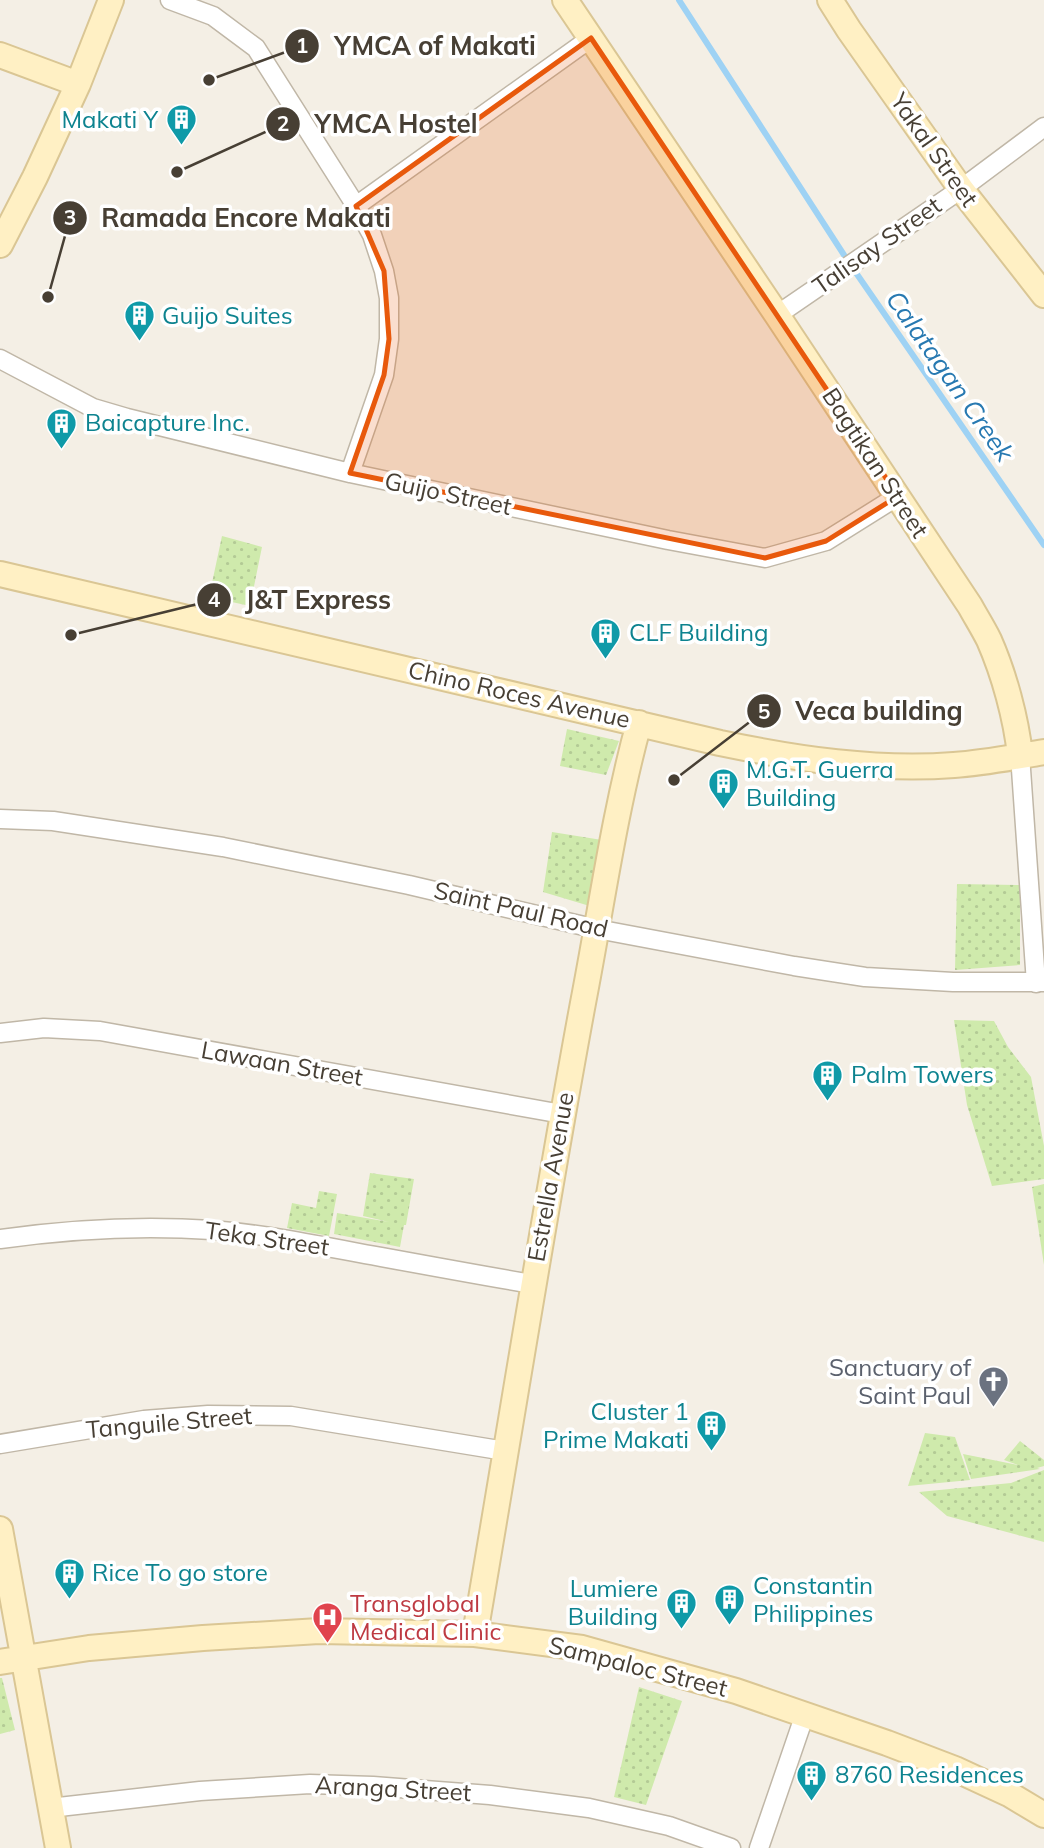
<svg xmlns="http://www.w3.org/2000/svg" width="1044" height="1848" font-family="Mulish,sans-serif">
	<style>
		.grass { fill: url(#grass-dots) }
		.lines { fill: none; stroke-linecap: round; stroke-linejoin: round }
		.stream { stroke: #9ed2f4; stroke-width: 6 }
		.street-casing { stroke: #c0b7a7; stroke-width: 21 }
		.secondary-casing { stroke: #dac694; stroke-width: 28 }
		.street { stroke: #fff; stroke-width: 18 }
		.secondary { stroke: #fff0c4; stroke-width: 24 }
		.marked { fill: #e8590c; fill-opacity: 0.2; stroke: #e8590c; stroke-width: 5; stroke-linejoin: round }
		.labels { text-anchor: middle; stroke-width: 7; stroke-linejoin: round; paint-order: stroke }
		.culture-label { font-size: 24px; fill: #0d838f; stroke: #fff; text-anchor: start }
		.street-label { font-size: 24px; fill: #473f34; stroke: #fff }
		.worship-label { font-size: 24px; fill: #5b616d; stroke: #fff; text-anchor: end }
		.health-label { font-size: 24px; fill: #be3a42; stroke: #fff; text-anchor: start }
		.water-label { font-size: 26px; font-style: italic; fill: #2779b1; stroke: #fff }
		.leader { fill: none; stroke: #473f34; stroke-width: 2.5 }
		.callout-dot { fill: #473f34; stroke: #fff; stroke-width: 2.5 }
		.mark-label { font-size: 21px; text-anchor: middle; font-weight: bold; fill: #fff }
		.callout-label { font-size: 26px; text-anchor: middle; font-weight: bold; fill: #473f34; stroke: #fff; stroke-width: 7; stroke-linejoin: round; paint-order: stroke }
	</style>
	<defs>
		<pattern id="grass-dots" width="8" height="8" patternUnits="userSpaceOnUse" patternTransform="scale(1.75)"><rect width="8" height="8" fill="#cfeaac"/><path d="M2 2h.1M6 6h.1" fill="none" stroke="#b3ca95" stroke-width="1.8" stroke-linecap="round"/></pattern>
	</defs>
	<rect width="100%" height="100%" fill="#f4efe5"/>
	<path class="grass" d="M222 536 262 547 250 606 209 597Z
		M567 729 619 741 606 775 560 766Z
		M552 832 602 840 593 907 543 892Z
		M957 884 1020 885V965L955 970Z
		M954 1020 994 1021 1008 1047 1031 1077 1044 1146V1179L992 1186 967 1105Z
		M370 1173 414 1179 406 1225H404L400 1247 334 1234 337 1213 389 1222 363 1216Z
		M1044 1184V1265L1032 1187Z
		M319 1191 337 1194 329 1236 287 1228 292 1203 316 1208Z
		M925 1433 955 1437 970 1480 908 1486Z
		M1020 1441 1044 1460V1466L1037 1468 1040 1469 971 1479 963 1454 1018 1465 1004 1460Z
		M1044 1470V1542L947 1516 919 1492 1011 1483Z
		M0 1678H2L15 1730 0 1734Z
		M639 1687 682 1701 646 1805 614 1797Z"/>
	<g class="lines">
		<path class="stream" d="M679 0 844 255
			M852 267 1044 545"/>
		<defs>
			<path id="street" d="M170 0 213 16 256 48 356 206 372 235 384 271 389 298V339L384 375 350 473
				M356 206 591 38
				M777 315 961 189 1044 127
				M0 359 93 408 127 418 350 473 668 540 765 558 826 541 898 496
				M1020 755 1036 983
				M0 819 53 821 223 847 409 885 597 929 794 966 865 977 953 982H1044
				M0 1033 44 1028 100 1031 562 1114
				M0 1239C71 1229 141 1225 212 1230 260 1234 307 1243 354 1252 414 1263 473 1274 532 1284
				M0 1444 144 1420 208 1415 291 1416 505 1451
				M50 1808 200 1791 310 1784 373 1786 490 1795 589 1808 669 1826 731 1848
				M759 1848 805 1714"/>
			<path id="secondary" d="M565 0 777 315 970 606C976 617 983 628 989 640 1004 674 1016 718 1020 755
				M830 0 849 30 961 189 1044 295
				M0 55 78 84
				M0 245 35 177 78 84 111 0
				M0 574 720 743C797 759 876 771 954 765 984 763 1014 757 1044 752
				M0 1529 58 1848
				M475 1634C511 1424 544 1213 583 1003 601 910 614 814 639 723
				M0 1662 89 1648 203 1638 319 1631 475 1634 582 1648 736 1691 887 1743 955 1769 1009 1794 1044 1815"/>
		</defs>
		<use href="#street" class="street-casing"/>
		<use href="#secondary" class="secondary-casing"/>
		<use href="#street" class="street"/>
		<use href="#secondary" class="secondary"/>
	</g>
	<path class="marked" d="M591 38 898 496 826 541 765 558 350 473 384 375 389 339 384 271 356 206Z"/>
	<defs>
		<symbol id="building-pin" viewBox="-11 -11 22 30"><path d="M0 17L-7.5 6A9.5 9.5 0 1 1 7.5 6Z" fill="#0f9aa8" stroke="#fff"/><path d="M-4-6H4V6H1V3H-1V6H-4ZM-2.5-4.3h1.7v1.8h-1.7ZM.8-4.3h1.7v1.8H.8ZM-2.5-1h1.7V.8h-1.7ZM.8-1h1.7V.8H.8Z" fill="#fff"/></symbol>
		<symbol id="church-pin" viewBox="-11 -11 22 30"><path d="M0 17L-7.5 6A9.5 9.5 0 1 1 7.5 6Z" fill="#6b7280" stroke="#fff"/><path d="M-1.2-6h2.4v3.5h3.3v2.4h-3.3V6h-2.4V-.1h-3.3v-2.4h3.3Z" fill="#fff"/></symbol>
		<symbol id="hospital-pin" viewBox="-11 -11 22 30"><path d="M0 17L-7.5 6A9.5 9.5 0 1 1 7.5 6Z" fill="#e0444e" stroke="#fff"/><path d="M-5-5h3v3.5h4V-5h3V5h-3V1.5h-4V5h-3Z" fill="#fff"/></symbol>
	</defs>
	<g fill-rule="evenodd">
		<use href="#building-pin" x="164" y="102" width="35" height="47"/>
		<use href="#building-pin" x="122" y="298" width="35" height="47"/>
		<use href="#building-pin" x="44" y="406" width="35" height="47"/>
		<use href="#building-pin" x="588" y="616" width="35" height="47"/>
		<use href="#building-pin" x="706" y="766" width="35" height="47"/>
		<use href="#building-pin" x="810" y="1058" width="35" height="47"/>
		<use href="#church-pin" x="976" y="1364" width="35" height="47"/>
		<use href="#building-pin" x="694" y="1408" width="35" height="47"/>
		<use href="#building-pin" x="52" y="1556" width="35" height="47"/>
		<use href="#building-pin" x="712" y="1582" width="35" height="47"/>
		<use href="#building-pin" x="664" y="1586" width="35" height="47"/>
		<use href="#hospital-pin" x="310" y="1600" width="35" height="47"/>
		<use href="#building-pin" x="794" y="1758" width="35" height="47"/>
	</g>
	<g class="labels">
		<g class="culture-label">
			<text x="158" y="128" text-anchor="end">Makati Y</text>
			<text x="162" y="324">Guijo Suites</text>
			<text x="85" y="431">Baicapture Inc.</text>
			<text x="629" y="641">CLF Building</text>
			<text x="746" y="778">M.G.T. Guerra<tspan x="746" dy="28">Building</tspan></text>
			<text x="851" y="1083">Palm Towers</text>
			<text x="689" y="1420" text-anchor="end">Cluster 1<tspan x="689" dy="28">Prime Makati</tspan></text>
			<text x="92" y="1581">Rice To go store</text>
			<text x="753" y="1594">Constantin<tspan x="753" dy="28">Philippines</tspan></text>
			<text x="658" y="1597" text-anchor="end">Lumiere<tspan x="658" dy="28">Building</tspan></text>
			<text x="835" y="1783">8760 Residences</text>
		</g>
		<g class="street-label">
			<text transform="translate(934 150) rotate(55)" y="8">Yakal Street</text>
			<text transform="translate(877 246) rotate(-35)" y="8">Talisay Street</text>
			<text transform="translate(875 463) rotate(57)" y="8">Bagtikan Street</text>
			<text transform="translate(448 494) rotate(12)" y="8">Guijo Street</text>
			<text transform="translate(519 695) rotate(13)" y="8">Chino Roces Avenue</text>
			<text transform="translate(521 910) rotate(13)" y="8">Saint Paul Road</text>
			<text transform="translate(282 1064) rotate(10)" y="8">Lawaan Street</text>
			<text transform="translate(551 1177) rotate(-80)" y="8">Estrella Avenue</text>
			<text transform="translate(267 1239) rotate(8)" y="8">Teka Street</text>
			<text transform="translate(169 1423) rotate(-5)" y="8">Tanguile Street</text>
			<text transform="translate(638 1667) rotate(14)" y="8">Sampaloc Street</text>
			<text transform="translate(393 1789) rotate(3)" y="8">Aranga Street</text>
		</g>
		<g class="worship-label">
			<text x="971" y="1376">Sanctuary of<tspan x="971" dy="28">Saint Paul</tspan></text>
		</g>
		<g class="health-label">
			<text x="350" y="1612">Transglobal<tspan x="350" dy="28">Medical Clinic</tspan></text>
		</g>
		<g class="water-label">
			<text transform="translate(950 376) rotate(55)" y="9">Calatagan Creek</text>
		</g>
	</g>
	<path class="leader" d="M209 80L302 46M177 172L283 124M48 297L70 218M71 635L214 600M674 780L764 711"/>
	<g class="callout-dot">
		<circle cx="209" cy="80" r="7"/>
		<circle cx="177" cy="172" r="7"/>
		<circle cx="48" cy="297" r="7"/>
		<circle cx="71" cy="635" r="7"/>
		<circle cx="674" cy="780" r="7"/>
		<circle cx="302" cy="46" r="18"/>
		<circle cx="283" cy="124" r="18"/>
		<circle cx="70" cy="218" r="18"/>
		<circle cx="214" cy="600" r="18"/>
		<circle cx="764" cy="711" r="18"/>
	</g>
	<g class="mark-label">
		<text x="302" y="53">1</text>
		<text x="283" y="131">2</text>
		<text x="70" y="225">3</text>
		<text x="214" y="607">4</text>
		<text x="764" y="719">5</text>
	</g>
	<g class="callout-label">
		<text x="435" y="55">YMCA of Makati</text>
		<text x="396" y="133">YMCA Hostel</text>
		<text x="246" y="227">Ramada Encore Makati</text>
		<text x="318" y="609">J&amp;T Express</text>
		<text x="879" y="720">Veca building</text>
	</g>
</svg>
